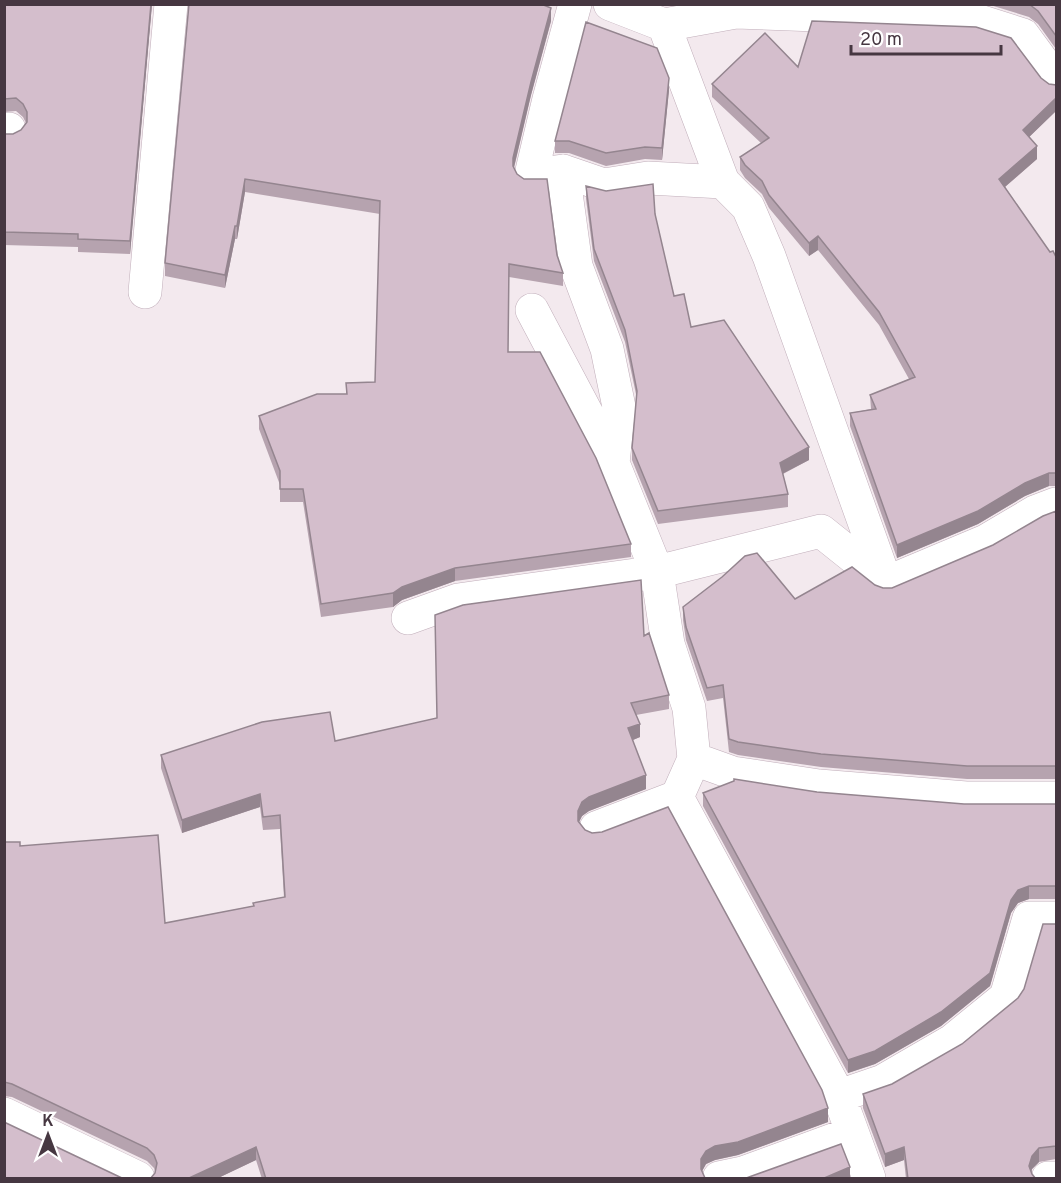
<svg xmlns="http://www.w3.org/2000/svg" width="1061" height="1183" font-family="Overpass,sans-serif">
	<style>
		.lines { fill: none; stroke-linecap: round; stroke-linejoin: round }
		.street-casing { stroke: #c1aeba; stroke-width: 34 }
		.street { stroke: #fff; stroke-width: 33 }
		.wall { fill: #b6a3af }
		.shaded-wall { fill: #94858f }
		.building { fill: #d4becc; stroke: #94858f; stroke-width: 1.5 }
	</style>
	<rect width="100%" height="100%" fill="#f3e9ee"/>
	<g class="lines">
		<defs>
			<path id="street" d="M575 4 549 99 531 175 563 171 604 185 648 178 723 182
				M610 4 664 25 736 12 979 21 1023 35 1056 80
				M664 25 723 182 748 207 769 256 886 583
				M4 130 9 129
				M563 171 576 266 607 349 619 407 613 463
				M145 292 171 4
				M532 310 613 463 657 572 668 644 689 708 694 759 677 797 596 828
				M886 583 986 541 1035 512 1056 504
				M408 618 458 600 657 572 821 531 886 583
				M694 759 733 773 819 786 966 798H1056
				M677 797 839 1096 869 1178
				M839 1096 883 1081 952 1041 1006 997 1029 918H1056
				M4 1114 138 1178
				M719 1178 743 1173 852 1133
				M1048 1178H1056"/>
		</defs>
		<use href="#street" class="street-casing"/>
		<use href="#street" class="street"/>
	</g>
	<path class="wall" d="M4 4H152L130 254 78 252V247L4 245V134H13L21 130 26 123 23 117 16 111 4 112Z
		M189 4 551 21 531 95 514 168 557 255 563 273V286L509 277 508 352 631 544V557L455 581 402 600 393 607 321 617 303 502H280V485L259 429V416L346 394V383L375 382 380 214 245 192 237 239H235L225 288 165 276V263Z
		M987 4H1056V49L1038 24 1029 17Z
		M798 67 1041 78 1049 84 1056 85V111L1029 137 1037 159 1005 187 1050 252 1056 257V486H1049L1025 496 978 524 897 558 850 426V413L871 409 870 395 909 379 879 325 818 250 809 256 769 208 762 194 745 178 740 170V157L761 143 712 97V84Z
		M669 90 662 160 645 159 606 166 569 153H555V141Z
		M586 186 655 214 674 296 691 327 809 460 783 474 788 494V507L658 524 632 460V448L637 399 625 342 594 261 586 199Z
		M1056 511V779H967L821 767 738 755 729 752 723 698 707 701 686 640 683 620V607L795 599 875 585 883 588H892L993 545Z
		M644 636 669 695V709L636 715 640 737 633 740 646 789 589 811 582 816 579 822 828 1122 738 1155 715 1160 706 1164 702 1171 705 1178 707 1179H262L256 1160 216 1179H150L155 1173V1171L154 1168 147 1161 12 1097 4 1096V842L20 846 165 923 253 906V903L284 898 280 829 263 830 260 807 182 833 161 768V755L335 741 437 718Z
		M817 792 964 804H1056V899H1029L1018 903 1011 913 990 986 941 1026 875 1064 848 1073 703 806V793Z
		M1056 924V1159L1039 1162 1032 1169 1031 1172 1032 1174 1036 1179H906L904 1160 885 1167 863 1108V1094L892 1084 962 1044 1018 998 1024 989Z"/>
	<path class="shaded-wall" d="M151 4H152L130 254V241Z
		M551 8V21L531 95 513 171V158L531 82Z
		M669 78V90L662 160V148Z
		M1056 98V111L1023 143V130Z
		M1037 146V159L999 192V179Z
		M245 179V192L237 239V226Z
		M235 226V239L225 288V275Z
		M818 236V250L809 256V243Z
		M809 447V460L780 475V463Z
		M1049 473V486L1025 496 978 524 897 558V545L1025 483Z
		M455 568V581L402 600 393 607V593L402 587Z
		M640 724V737L628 742V728Z
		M646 775V789L589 811 582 816 578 824V811L582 802 589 797Z
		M260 794V807L182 833V820Z
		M1029 886V899L1018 903 1011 913 990 986 941 1026 875 1064 848 1073V1060L1011 900 1018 890Z
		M828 1108V1122L738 1155 715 1160 706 1164 701 1173V1159L706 1151 715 1146Z
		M256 1147V1160L216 1179H187Z
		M904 1147V1160L885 1167V1154Z
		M1039 1148V1162L1032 1169 1029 1179V1166L1032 1156Z
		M850 1167V1179H822Z"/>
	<path class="building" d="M4 4H151L130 241 78 239V234L4 232V134H13L21 130 27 122V112L23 104 16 98 4 99Z
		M189 4H541L551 8 531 82 513 158V166L517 174 524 179H547L557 255 563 273 509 264 508 352H540L596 458 631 544 455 568 402 587 393 593 321 604 303 489H280V471L259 416 317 394H347L346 383 375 382 380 201 245 179 237 226H235L225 275 165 263Z
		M1029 4H1056V36L1038 11Z
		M812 21 976 27 1011 38 1041 78 1049 84 1056 85V98L1023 130 1037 146 999 179 1050 252 1053 251 1056 257V473H1049L1025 483 978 511 897 545 850 413 876 409 870 395 915 377 879 312 818 236 809 243 769 195 762 181 745 165 740 157 769 138 712 84 765 33 798 67Z
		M586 22 657 48 669 78 662 148 645 147 606 153 569 141H555Z
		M653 184 655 214 674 296 684 294 691 327 724 320 809 447 780 463 788 494 658 511 632 448 637 391 625 330 594 249 586 186 606 191Z
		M1056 511V766H967L821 754 738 742 729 739 723 685 707 688 686 627 683 607 722 577 745 556 757 553 795 599 852 567 875 585 883 588H892L993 545 1043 516Z
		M641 580 644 636 649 633 669 695 631 703 640 724 628 728 646 775 589 797 582 802 578 811V821L585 830 592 833 602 832 668 807 822 1090 828 1108 738 1142 715 1146 706 1151 701 1159V1169L705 1178 707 1179H266L256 1147 187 1179H150L155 1173 157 1163 154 1155 147 1148 12 1084 4 1082V842H20V846L158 835 165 923 254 906 253 903 285 897 280 815 263 817 260 794 182 820 161 755 262 722 330 712 335 741 437 718 435 615 463 605Z
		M734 779 817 792 964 804H1056V886H1029L1018 890 1011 900 990 973 941 1012 875 1051 848 1060 703 793 734 781Z
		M1043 924H1056V1146L1039 1148 1032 1156 1029 1166 1032 1174 1036 1179H908L904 1147 885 1154 863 1094 892 1084 962 1044 1018 998 1024 989Z
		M4 1122 124 1179H4Z
		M841 1144 850 1167 822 1179H744L749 1177Z"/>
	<rect width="1061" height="1183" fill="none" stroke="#463741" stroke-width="12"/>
	<g transform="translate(48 1135)" stroke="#ffffff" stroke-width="4.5" paint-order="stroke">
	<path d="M0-4.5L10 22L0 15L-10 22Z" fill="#463741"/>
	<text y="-9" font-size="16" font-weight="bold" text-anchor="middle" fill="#463741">K</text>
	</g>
	<path d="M851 45v9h150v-9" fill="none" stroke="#463741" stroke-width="3"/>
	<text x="860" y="45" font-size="18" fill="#463741" stroke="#ffffff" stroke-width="4.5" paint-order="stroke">20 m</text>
</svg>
